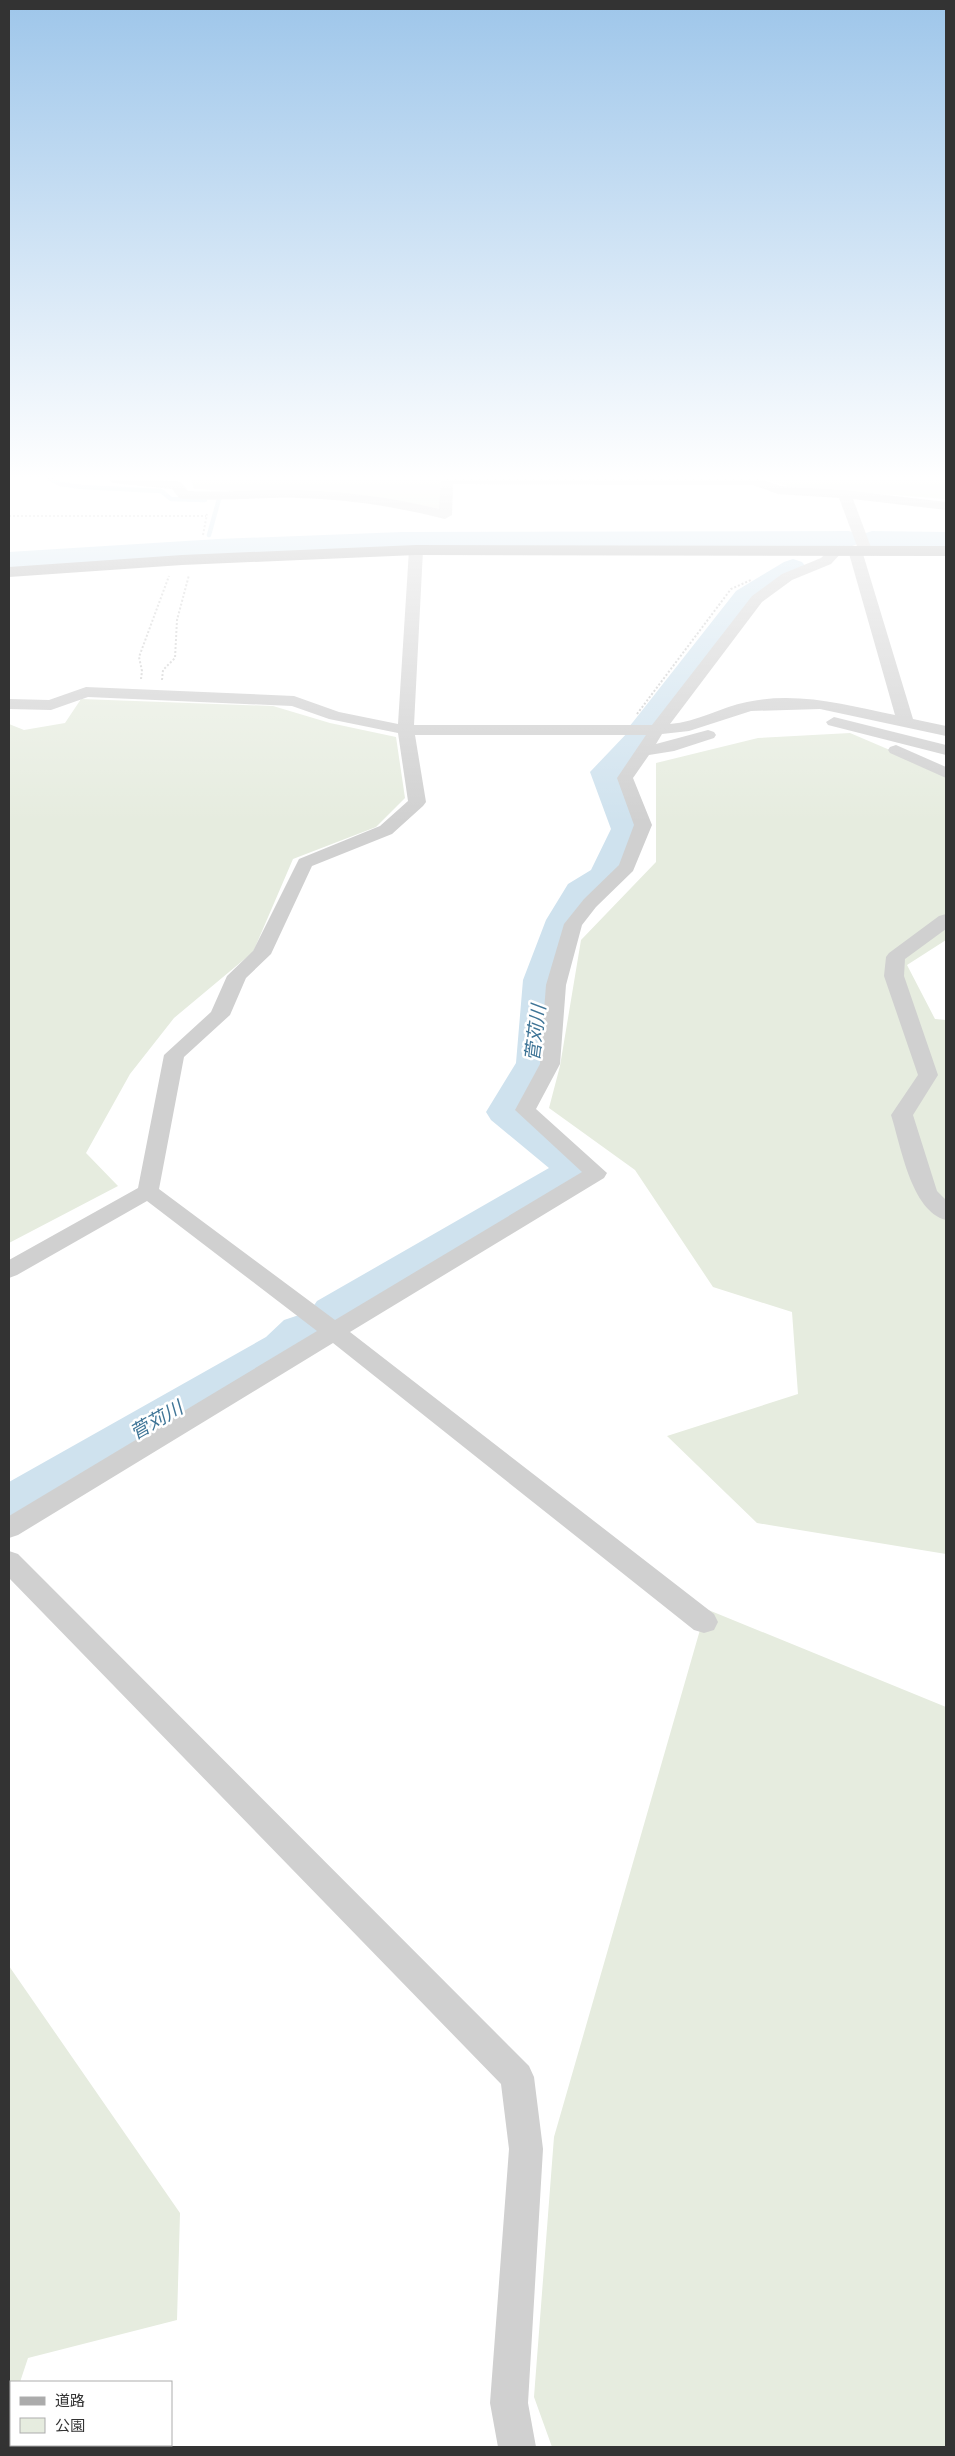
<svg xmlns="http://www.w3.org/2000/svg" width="955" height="2456" font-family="'Roboto Condensed','Noto Sans JP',sans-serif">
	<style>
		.green { fill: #e6ecdf }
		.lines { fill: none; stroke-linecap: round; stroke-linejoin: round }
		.stream { stroke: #cfe2ee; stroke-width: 4.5 }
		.river { fill: #cfe2ee; fill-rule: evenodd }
		.path { stroke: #cdcdcd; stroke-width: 2; stroke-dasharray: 2 2; stroke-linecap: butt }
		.minor { fill: #d0d0d0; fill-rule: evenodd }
		.major { fill: #ababab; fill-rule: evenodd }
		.labels { text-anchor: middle; stroke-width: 5; stroke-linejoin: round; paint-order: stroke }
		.water-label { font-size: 19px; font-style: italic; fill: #3f7597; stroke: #fff }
	</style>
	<rect width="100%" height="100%" fill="#fff"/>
	<path class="green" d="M191 479H442L441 510 258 492 194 489Z
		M763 479H946V499L791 487Z
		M81 699 273 706 330 723 396 737 405 798 376 827 293 859 253 952 174 1018 130 1074 86 1153 118 1186 9 1243V724L24 730 65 723Z
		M850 733 946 774V940L907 965 935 1019 946 1020V1554L757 1523 667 1436 798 1394 792 1312 713 1287 635 1170 549 1108 560 1066 581 940 656 862V763L758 738Z
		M706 1609 946 1707V2447H552L534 2397 554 2137Z
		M9 1966 180 2213 177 2320 28 2358 20 2382H11V2411L9 2419Z"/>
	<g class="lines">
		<path class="stream" d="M50 479 60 484 82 487 161 491 171 499 205 500
			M209 535 219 499"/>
		<path class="river" d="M849 531 858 534 861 537 863 534 872 531 946 532V547H872L863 544 861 541 858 544 849 547 402 548 218 555 9 568V552L218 539 402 532Z
			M793 559 802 562 806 567 802 572 754 603 653 734 651 735 652 737 621 773 643 829 617 883 593 897 580 920 559 980 554 1063 526 1110 590 1161 596 1170 590 1179 347 1321 332 1326 317 1321 310 1311 317 1301 549 1168 491 1120 486 1112 516 1063 523 980 546 920 568 884 591 870 611 829 590 772 630 730 628 728 633 722 736 591 784 562Z
			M299 1315 314 1320 321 1330 298 1359 26 1517 9 1522V1482L266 1337 284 1320Z"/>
		<path class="path" d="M9 516H206
			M203 535 207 514
			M141 679 142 671 139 657 169 576
			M162 680 163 670 175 658 177 620 189 575
			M637 714 731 589 751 580"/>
		<path class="minor" d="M107 479 176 481 181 482 188 491C218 493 249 490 280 490 333 490 387 496 439 509L441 479H761L780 486 844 490 946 502V510L853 499 872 550 870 553 863 554 913 719 946 726V736L820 709 751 711 689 731 662 734 656 744 708 730 714 732 716 735 714 738 674 751 649 755 633 778 652 825 633 871 596 907 582 925 566 985 560 1064 536 1109 607 1173 604 1178 350 1332 714 1614 718 1622 714 1630 704 1633 694 1630 333 1343 18 1535 9 1538V1516L317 1331 147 1201 17 1275 9 1278V1260L138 1188 164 1055 211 1012 227 976 253 951 299 859 380 826 408 801 398 733 329 719 292 706 88 697 51 710 9 709V699L49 700 86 687 294 696 339 712 398 724 409 550 416 546 423 550 414 725H652L752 596 782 574 821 558 832 547 837 546 844 550 831 564 792 580 762 602 670 724C697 722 721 707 747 702 797 691 847 705 895 715L848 550 850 547 857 546 839 498 778 494 753 485 453 484 452 515 445 519C397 507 348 499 298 498 260 497 222 501 184 499L179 498 172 489 113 483ZM415 735H646L617 778 634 825 619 865 584 899 564 924 546 985 540 1064 515 1110 582 1172 335 1320 159 1189 184 1057 230 1015 246 978 271 954 312 866 392 834 423 806 426 802Z
			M834 717 946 745V755L828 725 826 722Z
			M896 745 946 767V778L890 753 888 750 890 747Z
			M946 914V929L905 959 904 976 938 1075 913 1115 937 1191 946 1200V1220C911 1211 901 1146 891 1115L918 1075 884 976 886 957 889 953 939 916Z
			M9 1551 18 1554 529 2066 534 2077 543 2149 528 2403 536 2447H498L490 2403 509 2149 501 2084 9 1578Z"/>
		<path class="major" d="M416 545 946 546V556L416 555 182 565 9 577V567L182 555Z"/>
	</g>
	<linearGradient id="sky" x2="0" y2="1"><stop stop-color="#9ec6ea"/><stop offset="0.58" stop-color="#fff"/><stop offset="1" stop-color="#fff" stop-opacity="0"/></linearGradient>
	<rect width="955" height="823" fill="url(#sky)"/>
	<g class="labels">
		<g class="water-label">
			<text transform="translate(535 1033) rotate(-83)" y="7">菅苅川</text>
			<text transform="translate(156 1420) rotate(-30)" y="7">菅苅川</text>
		</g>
	</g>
	<rect width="955" height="2456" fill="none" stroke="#333333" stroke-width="20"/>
	<rect x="10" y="2381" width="162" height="65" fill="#ffffff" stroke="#adadad"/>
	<rect x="20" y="2397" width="25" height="8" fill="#ababab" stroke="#adadad"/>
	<text x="55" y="2406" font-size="15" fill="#333333">道路</text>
	<rect x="20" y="2418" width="25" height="15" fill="#e6ecdf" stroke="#adadad"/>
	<text x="55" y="2431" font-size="15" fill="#333333">公園</text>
</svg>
